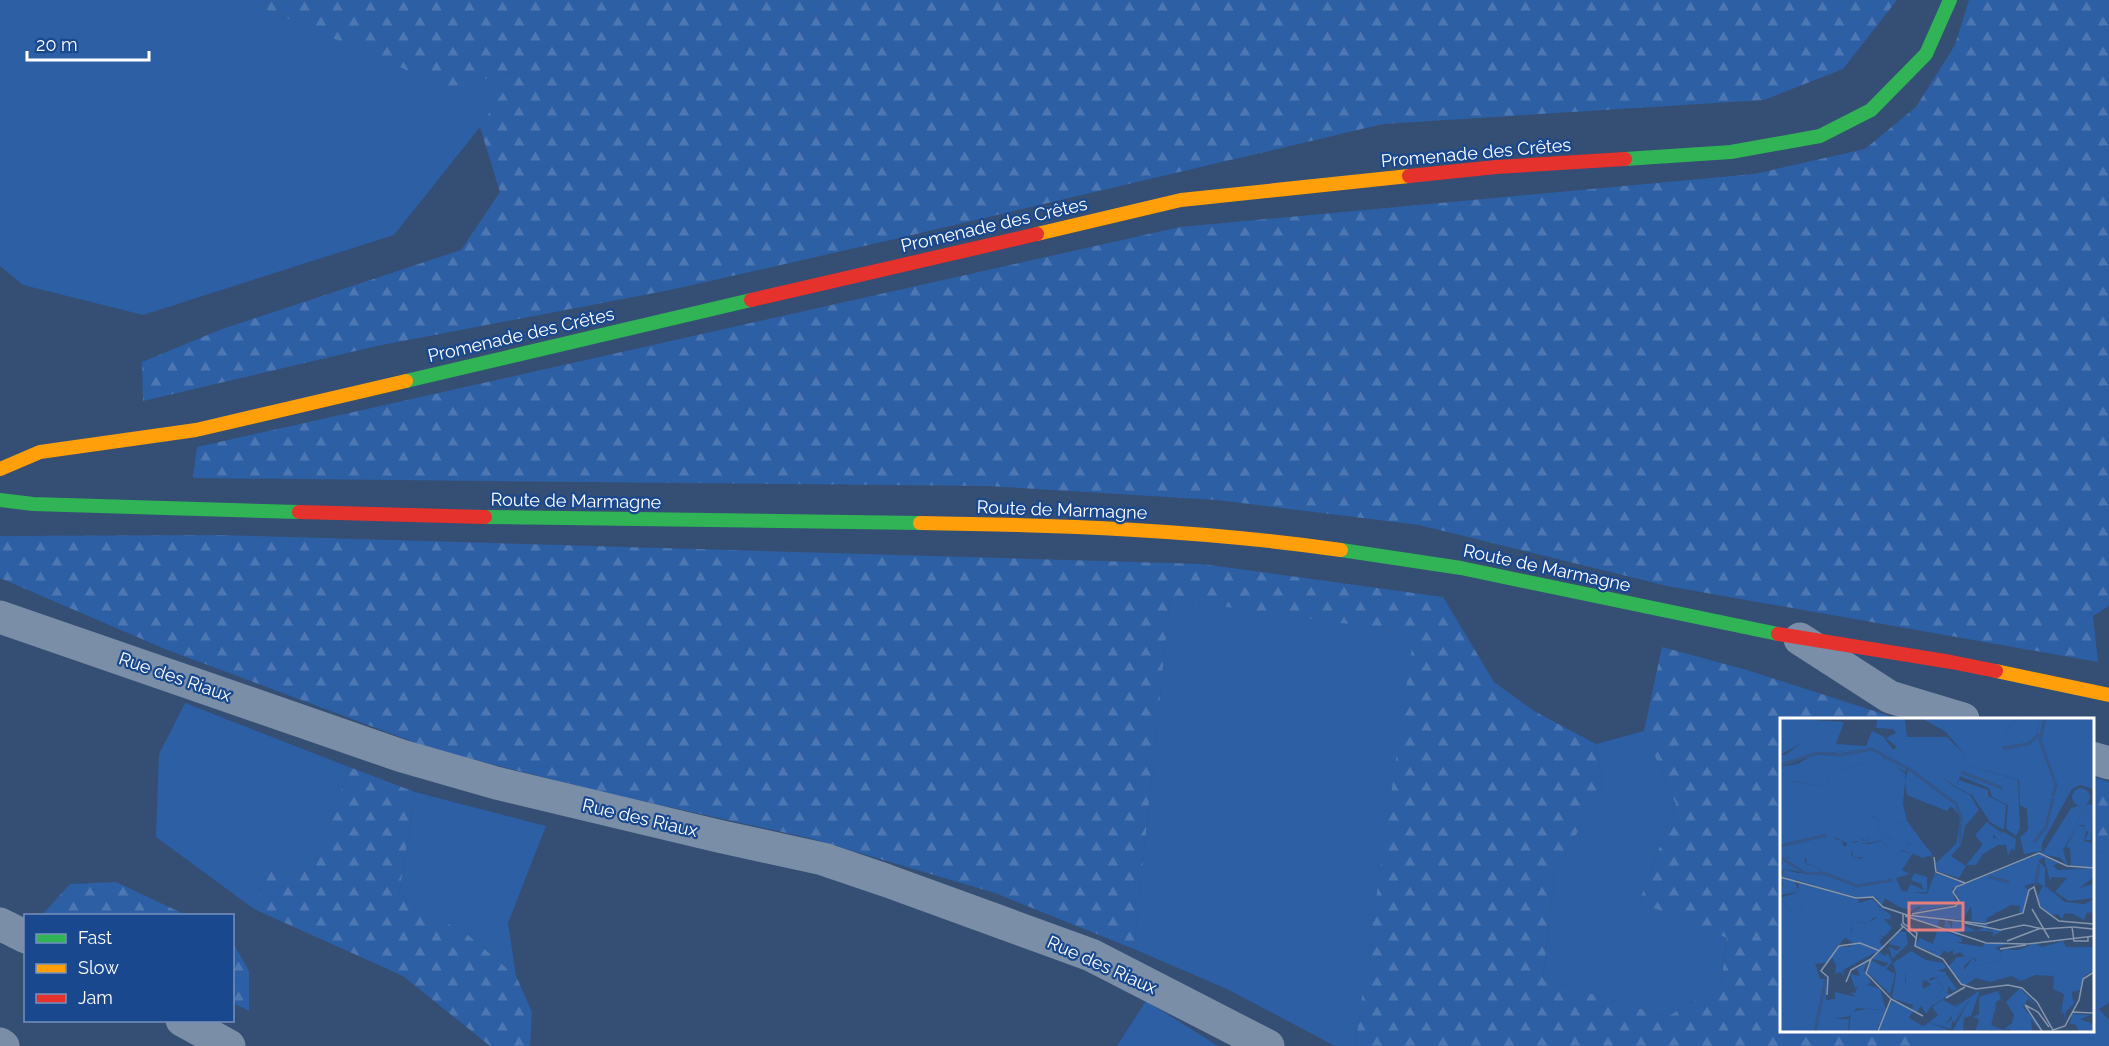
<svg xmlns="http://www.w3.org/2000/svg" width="2109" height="1046" font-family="Raleway,sans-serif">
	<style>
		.grass { fill: #2d5fa5 }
		.forest { fill: url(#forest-firs) }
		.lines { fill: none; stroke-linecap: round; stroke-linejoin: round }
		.street { stroke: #7b8ea7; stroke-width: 33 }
		.fast { stroke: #30b455; stroke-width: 14 }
		.slow { stroke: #ff9f0a; stroke-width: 14 }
		.jam { stroke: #e5322d; stroke-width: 14 }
		.labels { text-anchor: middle; stroke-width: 4.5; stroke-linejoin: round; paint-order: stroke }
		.street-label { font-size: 18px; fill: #fff; stroke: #19488f }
		.inset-river { fill: none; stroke: #345688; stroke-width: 3 }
		.inset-road { fill: none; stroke: #8595ac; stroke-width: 1.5 }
		.view { fill: #e67e7e; fill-opacity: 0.15; stroke: #e67e7e; stroke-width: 3 }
		.inset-edge { fill: none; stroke: #fff; stroke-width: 3 }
	</style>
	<defs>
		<pattern id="forest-firs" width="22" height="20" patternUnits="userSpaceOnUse" patternTransform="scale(1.5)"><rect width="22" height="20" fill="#2d5fa5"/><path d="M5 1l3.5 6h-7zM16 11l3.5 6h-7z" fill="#4c77b2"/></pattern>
	</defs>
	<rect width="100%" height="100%" fill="#344e74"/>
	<path class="grass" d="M0 0H245L448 87 518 71 480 127 394 235 143 315 23 285 0 266Z
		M1170 598 1415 633 1355 1046H1335L1229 990 1134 949Z
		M185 703 349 767 313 873 270 868 254 909 156 837 159 754Z
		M1644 731 1676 804 1639 902 1727 937 1721 984 1667 1017 1543 979 1554 874 1603 787 1596 744Z
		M415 792 546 826 508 923 516 976 468 935 399 895Z
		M2109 851V1003L2099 1009 2109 1020V1046H1928L1920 1042 1914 1030H2092L2093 852Z
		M1146 1001 1218 1046H1117Z"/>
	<path class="forest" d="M245 0H1897L1843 69 1764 100 1383 124 895 239 670 290 377 346 143 401 142 362 222 329 461 250 500 192 480 127 517 71 448 88Z
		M1969 0H2109V606L2093 616 2098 662 1667 586 1419 525 1217 500 989 486 193 478 197 447 1180 227 1754 174 1865 149 1916 107 1955 45Z
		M220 535 1202 564 1443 597 1494 682 1534 711 1596 744 1603 787 1554 874 1543 979 1667 1017 1721 984 1727 938 1639 902 1676 804 1644 731 1662 647 1747 670 1899 719H1782V1030H1914L1920 1041 1928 1046H1355L1414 633 1170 599 1134 949 995 893 809 838 606 793 432 749 165 649 0 578V536Z
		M349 767 415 792 399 895 468 935 516 976 532 1012 530 1046H490L403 976 254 909 270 867 313 873Z
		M2093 777 2109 782V851L2093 852Z
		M116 882 186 915H42L70 884Z
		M232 941 249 971V1011L233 1003Z"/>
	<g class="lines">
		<path class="street" d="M0 617 402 756 496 783 718 836 823 859 885 880 1091 955 1268 1046
			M1800 639 1890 697 1963 719
			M2092 758 2109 763
			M0 924 26 937
			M182 1020 229 1046
			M0 1044 3 1046"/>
		<path class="fast" d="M1625 159 1731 152 1820 136 1871 110 1926 54 1950 0
			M406 381 751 300
			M0 500 33 504 299 512
			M485 517 920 523
			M1341 550 1461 568 1778 634"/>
		<path class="slow" d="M1037 234 1181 200 1409 176
			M0 469 40 452 196 430 406 381
			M920 523C1060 525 1201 530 1341 550
			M1996 671 2109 695"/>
		<path class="jam" d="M1409 176 1496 167 1625 159
			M751 300 1037 234
			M299 512 485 517
			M1778 634 1951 662 1996 671"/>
	</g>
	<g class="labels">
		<g class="street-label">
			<text transform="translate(1476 153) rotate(-5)" y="6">Promenade des Crêtes</text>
			<text transform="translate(994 225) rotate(-13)" y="6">Promenade des Crêtes</text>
			<text transform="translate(521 335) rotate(-13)" y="6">Promenade des Crêtes</text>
			<text transform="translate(576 501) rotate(1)" y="6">Route de Marmagne</text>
			<text transform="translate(1062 510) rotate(2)" y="6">Route de Marmagne</text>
			<text transform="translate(1547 568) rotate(12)" y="6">Route de Marmagne</text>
			<text transform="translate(175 677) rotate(19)" y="6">Rue des Riaux</text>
			<text transform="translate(640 818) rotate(13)" y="6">Rue des Riaux</text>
			<text transform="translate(1102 965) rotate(24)" y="6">Rue des Riaux</text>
		</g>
	</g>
	<g transform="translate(1780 718)">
		<rect width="314" height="314" fill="#344e74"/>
		<path d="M0 0 64 4 56 26 86 28 92 13 103 18 113 32 117 29 122 33 106 20 116 15 113 11 96 10 97 0 125 1 127 19H167L184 36 185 46 238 62 240 110 236 118 226 111 228 87 212 79 209 70 180 58 176 69 159 57 173 68 190 77 199 92 185 108 181 127 171 138 186 148 179 160 157 153 156 145 176 126 181 99 171 88 167 93 127 77 125 64 123 86 127 103 102 108 103 93 96 99 88 97 101 102 99 113 112 120 89 125 87 119 81 121 86 125 76 123 70 125 90 126 102 123 107 129 96 140 73 139 72 131 64 129 68 126 57 120H34L26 125 0 129V57L10 63 47 69 49 55 87 44 118 60 125 55V63L128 52 126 47V54L113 47 92 30 38 36 0 49V38L7 36 21 25 0 37ZM238 0H260L256 18 242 28 224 33 227 12ZM292 79a9 9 0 1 1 18 0a9 9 0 1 1-18 0ZM303 93 313 100 311 122H305L308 115 304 107H298L283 132 288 148 280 140 258 135 283 127ZM207 104 223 116 220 118 235 123 219 122 213 116V121L203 127 195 117ZM134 123 144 126 153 137 142 140 133 135 122 152 111 149 120 133 133 135 126 129ZM6 131H24L25 146 40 150V157L4 151 0 155 4 139 12 141 2 135ZM134 155 147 159V174L126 175 131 166 144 172 141 166 131 162ZM0 160 14 161 18 172 1 177 3 165ZM19 174 22 190 10 193 0 180ZM125 179 138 180 135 185 142 186 132 193 117 188ZM97 187 111 197 110 201H104L112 210 104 219 100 216 103 220 99 223 103 229 100 232 80 226 98 233 63 252 64 259 61 254 55 256 56 247 52 239 59 229H70L74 225 65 220 57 229 56 223 72 214 71 206 77 203 86 206 103 196ZM158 210 182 220V224L162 226 160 237 135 227 140 220 153 226ZM222 224 229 225 215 230 222 234 220 242 196 248 186 259 177 261 194 239 195 244 204 226ZM100 234 105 238 108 235 112 244 106 251 115 256 110 276 87 254 91 242 104 249 109 245 92 241ZM89 241 84 251 91 265 75 270 70 256 80 258 77 251ZM125 251V263L151 288 146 296 141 288 137 294 132 291 133 287 112 280 116 256ZM165 255 177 271 173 273 168 268V273L154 283 164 270 159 264 153 268 148 264ZM218 273 221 281 216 284 215 294H210L214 295 211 307 223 312 232 305V311L195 313 199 302 193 298 199 297V279ZM191 281 174 305 171 298 167 306 156 291V286L163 282 174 288 180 284 173 291 177 297ZM112 282 133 293 129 300 143 308 150 305 171 313H98ZM86 291 106 292 96 313H69L71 294Z" fill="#2d5fa5"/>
		<path d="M141 0H238L227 12 225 33 242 28 256 18 260 0H313V71L300 67 292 71 262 125V133L244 136 240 119 248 112 247 91 240 87 239 62 185 46 184 36 166 14ZM85 30 105 34 102 39 125 55 118 60 97 56 87 44 49 55 47 69 5 62 0 58V49L18 46 31 38ZM179 62 208 72V78L226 87 224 112 210 104 192 77 176 69ZM304 86 313 87V100L303 93 282 129 264 133 291 90ZM110 88 102 108 127 103 144 126 130 125 126 129 136 137 122 132 112 147 130 156 116 160 122 173 147 176 155 155 182 165 172 171 176 186 132 195 141 190 133 183 138 180 125 179 117 188 105 180 102 187 94 176 96 180 76 179 2 158 4 151 17 155 41 154 40 150 6 139 0 146V129L47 118 62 123 64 129H73L71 137 75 140 79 127 73 124H86L81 120 87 119 88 125 112 120 99 113 100 102 86 98 96 99 103 89ZM102 123 107 128 96 140 87 136 81 141 75 139 80 126ZM6 131H23L22 137 27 142 24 146 12 141 2 135ZM220 112 236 121 235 132 231 131 228 137 226 127H218L203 136 196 147H186L204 125 215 120 235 123 219 118 223 116ZM259 136 278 145 273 148 278 152 313 150V160L299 170 313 166V180L289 183 275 174 287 160 272 159 270 163 264 139 258 143 265 149V168L285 184 304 186 313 182V194L307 195 304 202 293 196 285 195 282 201 278 196 271 197 260 187 258 177 263 168 257 164 244 168 248 172 243 194 239 195 240 188 231 187 207 200 206 205 192 203 191 188 183 202 134 197 177 188 180 184 174 171ZM19 165 78 181 79 185 92 181 102 190 97 187 104 198 119 207 103 198 93 200 88 206 77 203 71 206V218L56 223 57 229 48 244 35 246 40 261H47L46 282 55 281V274L76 279 70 274 75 275 80 264 100 271 106 292 77 290 69 298 55 301H69L68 313H0V180L10 193 22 190 18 174 1 177 18 172ZM127 198 166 200 172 211V201L196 213 205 210 195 206 208 207 207 212 225 211 213 218V214L204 213 180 214 179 217 164 212 165 201 159 200 158 209ZM118 213 126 214 128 226 112 241 109 228 117 233 121 229 109 226ZM283 223 286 229H313V253L304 258 300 272 292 274 293 284 287 287 297 282 285 295V304L284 294 281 296 284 276 273 271 274 258 255 257 241 263 232 258 210 264 196 260 184 268 177 261 186 259 196 248 220 242 223 231 239 232 255 225 262 229ZM172 224 203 229 198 244 194 239 184 248V257L176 259 169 248 177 239H185L180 234 173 237V232L168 235 164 232 160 239 146 232 160 236 162 226ZM131 233 146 242 164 245 166 250 157 253 166 254 164 258 150 260 149 264 144 262 142 266 143 271 157 263 164 270 154 283 166 273 170 277 151 288 126 264 125 252 116 256 113 245ZM240 270 258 289 248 281 243 289 258 306 261 313 251 301 252 313H230L234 297 226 284ZM200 272 191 298 184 300 183 313 173 312 190 281 175 299 173 291ZM156 286 167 306 173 300 171 311 150 305 144 308 158 297 152 289ZM292 296 311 297 300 301 313 306V313H299L295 306H290Z" fill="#2d5fa5" fill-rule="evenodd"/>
		<path d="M298 107 307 110 304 123 312 125 313 149 291 148 290 130 286 129Z" fill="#2d5fa5"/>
		<path class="inset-river" d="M265 0 260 22 276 67 273 78M222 30 249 26 259 16M0 47 37 35 60 37 92 31 127 50M128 50 176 86 181 99 180 126M181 54 222 70M254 124 266 109 273 80M0 128 47 117M0 139 25 155 46 156 77 168 113 162M209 159 229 164M255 168 259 146M35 313 46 260"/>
		<path class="inset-road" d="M154 139 156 154 185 165M0 159 76 180 93 179 103 189 127 197 205 206 243 195 249 172 254 169 260 189 279 203 314 206M252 191 269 220M123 196V205L137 215 135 228 163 241 181 266 196 271 228 267 242 270 257 284 273 312 285 308 299 282 303 261 314 254M132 196 176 188 179 183 173 174 176 169 259 135 287 148 314 150M125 198 206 225 247 226 314 218M185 205 220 212 244 207 263 211M121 206 123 209 91 241 86 255 111 281 143 298M123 208 137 221M293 209 313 211M263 211 292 209 294 223H308V218M227 223 261 210M220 231 246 227M66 264 71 252 91 241M47 277 48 259 41 253 59 228 80 225 100 233M166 280 185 269M292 294 314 295M98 313 111 281M262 313 245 287 258 294 269 309"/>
		<path class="view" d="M129 185H183V212H129Z"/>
		<rect width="314" height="314" class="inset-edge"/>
	</g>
	<rect x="24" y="914" width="210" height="108" fill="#19488f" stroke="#7591bc" stroke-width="1.5"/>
	<rect x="36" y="934" width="30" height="9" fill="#30b455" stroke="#7591bc" stroke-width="1.5"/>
	<text x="78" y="944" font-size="18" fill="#ffffff">Fast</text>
	<rect x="36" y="964" width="30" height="9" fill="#ff9f0a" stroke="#7591bc" stroke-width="1.5"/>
	<text x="78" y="974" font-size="18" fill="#ffffff">Slow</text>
	<rect x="36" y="994" width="30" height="9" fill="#e5322d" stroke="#7591bc" stroke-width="1.5"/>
	<text x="78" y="1004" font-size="18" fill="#ffffff">Jam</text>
	<path d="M27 51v9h122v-9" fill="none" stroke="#ffffff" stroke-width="3"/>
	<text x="36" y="51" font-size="18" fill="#ffffff" stroke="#19488f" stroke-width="4.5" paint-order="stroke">20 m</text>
</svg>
